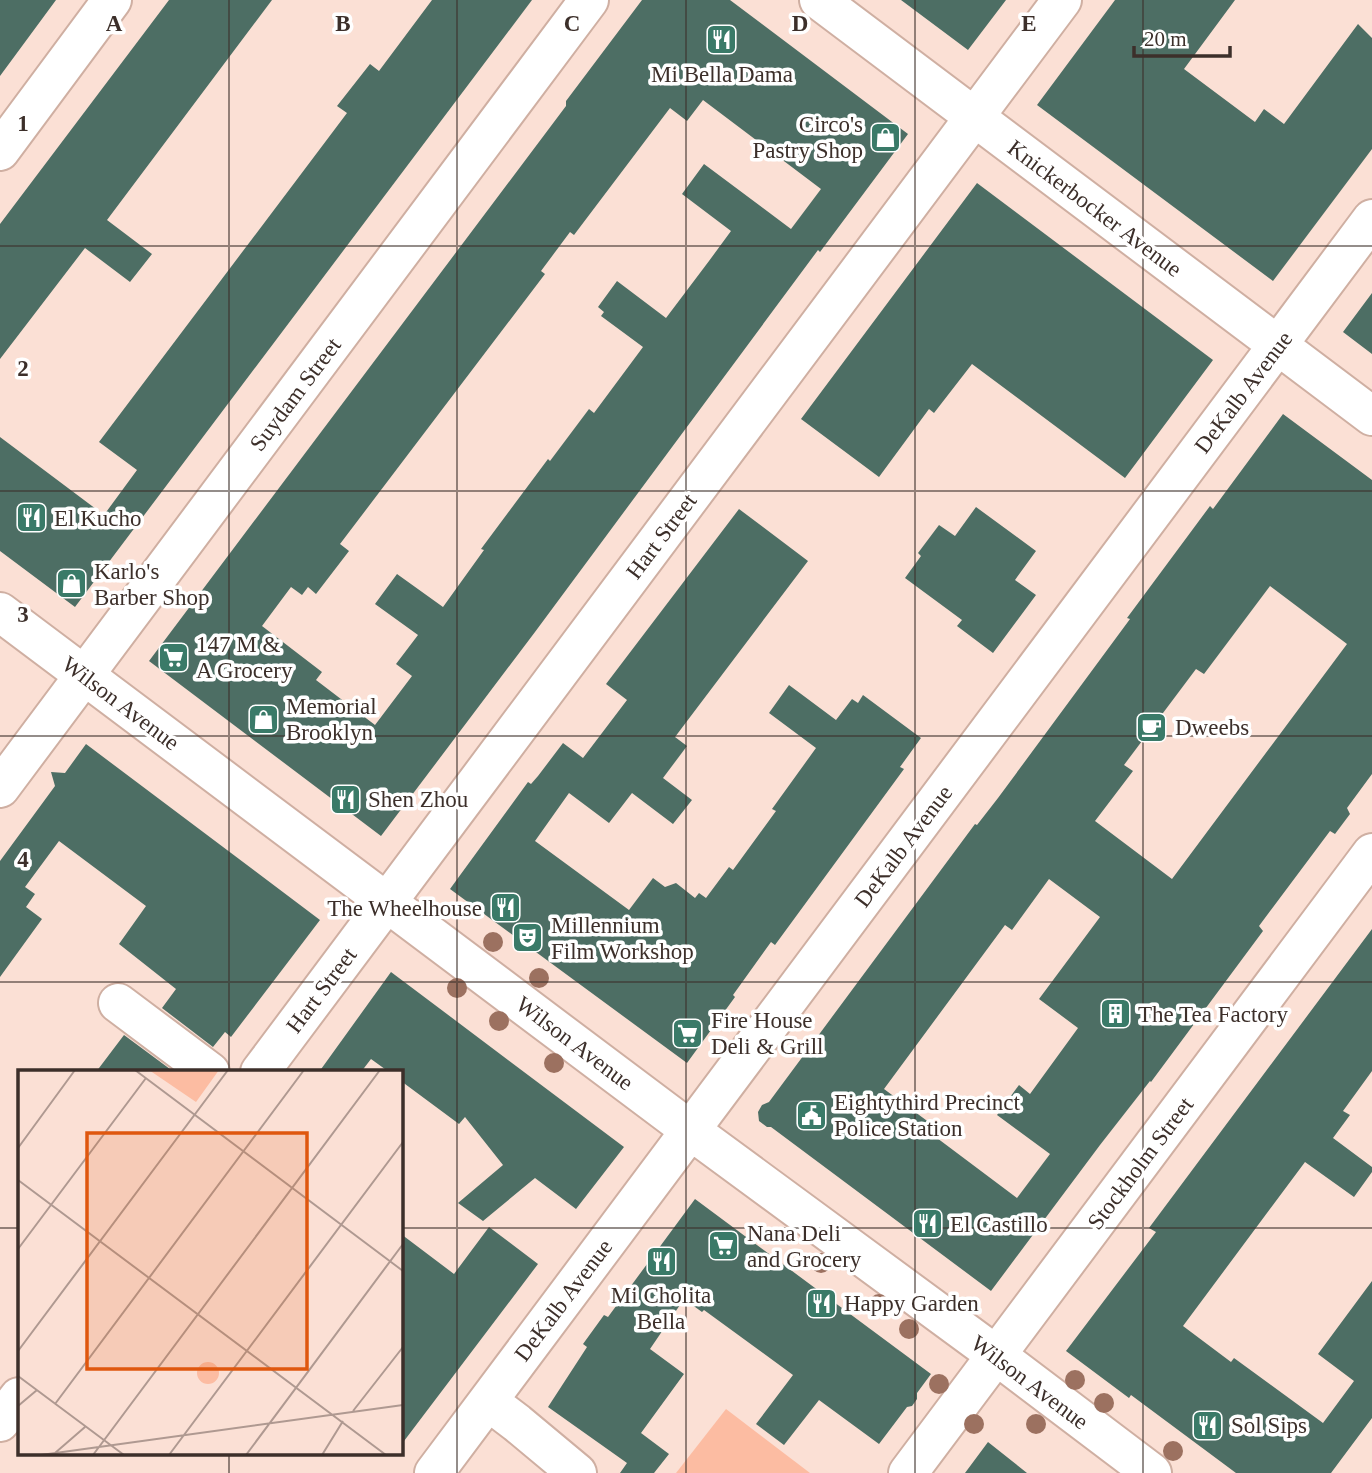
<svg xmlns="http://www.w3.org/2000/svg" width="1372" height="1473" font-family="'Times New Roman',serif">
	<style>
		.green { fill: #fcbca2 }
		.building { fill: #4d6e64; fill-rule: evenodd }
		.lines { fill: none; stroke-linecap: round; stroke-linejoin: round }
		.minor-casing { stroke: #cfafa2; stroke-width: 42 }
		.minor { stroke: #fff; stroke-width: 38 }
		.tree { fill: #9c7160 }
		.grid { fill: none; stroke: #3c2f2a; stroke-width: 2; stroke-opacity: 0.55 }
		.labels { text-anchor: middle; stroke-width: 7; stroke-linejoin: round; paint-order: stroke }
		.poi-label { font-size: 23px; fill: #3c2f2a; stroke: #fff; text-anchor: start }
		.street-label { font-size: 23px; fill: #3c2f2a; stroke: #fff }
		.inset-road { fill: none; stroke: #af9991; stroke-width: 2 }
		.view { fill: #df570e; fill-opacity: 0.15; stroke: #df570e; stroke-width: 3.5 }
		.inset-edge { fill: none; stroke: #3c2f2a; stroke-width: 3.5 }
		.grid-label { font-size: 23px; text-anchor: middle; font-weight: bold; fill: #3c2f2a; stroke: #fff; stroke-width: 7; stroke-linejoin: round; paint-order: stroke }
	</style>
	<rect width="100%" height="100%" fill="#fbe0d5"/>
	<path class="green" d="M726 1409 810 1473H676Z"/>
	<path class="building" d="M0 0H56L0 76Z
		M169 0H272L107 220 152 254 130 282 85 248 0 359V224Z
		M432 0H532L75 607 0 551V437L104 515 137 470 99 442 347 113 337 106 370 64 379 71Z
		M642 0H730L908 134 820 252 818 250 535 632 381 836 149 661 566 106V101ZM703 100 821 189 791 229 704 164 682 194 731 231 709 261 666 318 617 281 598 307 604 312 601 316 643 347 594 413 589 409 550 461 548 459 481 549 484 550 443 607 397 574 375 604 418 635 396 664 412 676 375 725 316 680 322 672 262 626 291 587 302 595 308 587 316 594 349 551 340 544 545 274 541 271 570 232 574 235 670 108 687 121Z
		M901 0H1006L968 50Z
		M1115 0H1235L1184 69 1255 122 1264 109 1284 124 1358 24 1372 38V149L1273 281 1037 105Z
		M977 183 1213 360 1125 478 972 364 934 413 929 409 879 477 801 419Z
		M1372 293V354L1343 332Z
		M1283 414 1372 480V774L1347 808 1350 814 1335 834 1330 831 1259 926 1263 931 1151 1082 1150 1081 1100 1145 991 1291 771 1127H767L759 1121 758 1112 762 1105 769 1102 975 824 977 825 998 798 1130 619 1127 618 1210 506 1213 509ZM1270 586 1347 644 1172 879 1095 821 1133 771 1124 765 1196 669 1204 674ZM1049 879 1100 917 1039 999 1078 1028 1030 1094 1019 1085 997 1115 1050 1154 1017 1198 929 1132 934 1126 884 1089 1005 925 1012 930Z
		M976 507 1036 551 1015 580 1036 595 993 653 957 626 962 620 905 578 921 556 918 553 939 525 955 536Z
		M739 509 808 561 675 737 687 746 663 778 692 800 673 824 632 793 609 823 569 793 535 841 629 910 653 878 665 887 676 883 695 898 699 893 706 898 729 867 733 870 776 811 772 809 816 748 769 713 789 685 836 720 852 699 858 703 863 695 921 738 900 767 904 769 775 945 771 942 733 995 735 997 687 1063 450 889 528 782 531 784 538 776 563 743 583 758 627 700 606 684Z
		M86 744 320 920 231 1037 225 1032 213 1047 162 1008 176 989 119 944 146 906 59 841 25 887 35 894 26 907 42 919 0 977V861L55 786 51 772 65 773Z
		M1372 929V1071L1343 1111 1350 1115 1333 1138 1372 1167V1172L1354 1197 1305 1162 1183 1326 1231 1362 1234 1358 1323 1423 1354 1381 1318 1354 1372 1281V1418L1331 1473H1236L1131 1395 1129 1398 1066 1351 1156 1232 1149 1228Z
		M391 972 624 1147 576 1209 535 1178 483 1221 458 1203 503 1165 465 1117 459 1124 401 1081V1072H389L371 1059 361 1072H319Z
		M124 1035 174 1072H96Z
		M695 1199 931 1374 917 1393V1399L912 1406 907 1407 879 1444 819 1400 784 1445 756 1424 793 1375 704 1310 702 1312 684 1299 650 1349 684 1374 641 1433 669 1454 654 1473H620L627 1463 548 1407 587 1347 583 1344 604 1315 608 1317Z
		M489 1227 538 1264 401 1445V1234L454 1274Z
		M988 1442 1027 1473H965Z"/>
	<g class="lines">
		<defs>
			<path id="minor" d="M819 0 1372 416
				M0 151 112 0
				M0 612 690 1130 996 1355 1152 1473
				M0 788 589 0
				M118 1003 210 1072
				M260 1072 1062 0
				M488 1401 517 1423 577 1473
				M0 1422 19 1397
				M434 1473 1372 219
				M908 1473 1372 853"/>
		</defs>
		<use href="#minor" class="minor-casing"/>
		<use href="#minor" class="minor"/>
	</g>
	<g class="tree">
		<circle cx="493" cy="942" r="10"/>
		<circle cx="539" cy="978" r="10"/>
		<circle cx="457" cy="988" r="10"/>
		<circle cx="499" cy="1021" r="10"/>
		<circle cx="554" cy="1063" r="10"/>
		<circle cx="821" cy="1263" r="10"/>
		<circle cx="879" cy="1304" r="10"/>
		<circle cx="909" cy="1329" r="10"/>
		<circle cx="1075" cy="1380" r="10"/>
		<circle cx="939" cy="1384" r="10"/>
		<circle cx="1104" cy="1403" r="10"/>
		<circle cx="974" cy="1424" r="10"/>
		<circle cx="1036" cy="1424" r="10"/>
		<circle cx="1173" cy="1451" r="10"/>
	</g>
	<path class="grid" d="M229 0V1072M457 0V1473M686 0V1473M915 0V1473M1143 0V1473M0 246H1372M0 491H1372M0 736H1372M0 982H1372M0 1228H19M401 1228H1372M229 1454V1473"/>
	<defs>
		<symbol id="restaurant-square" viewBox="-11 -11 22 22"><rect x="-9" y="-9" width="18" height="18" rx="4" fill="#3a7a68" stroke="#fff"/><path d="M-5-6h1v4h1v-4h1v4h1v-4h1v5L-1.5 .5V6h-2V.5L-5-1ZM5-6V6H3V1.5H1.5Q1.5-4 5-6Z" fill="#fff"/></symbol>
		<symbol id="shop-square" viewBox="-11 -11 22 22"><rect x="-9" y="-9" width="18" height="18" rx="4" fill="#3a7a68" stroke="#fff"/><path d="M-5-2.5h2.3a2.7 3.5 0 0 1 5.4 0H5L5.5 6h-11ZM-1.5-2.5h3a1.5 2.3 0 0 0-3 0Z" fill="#fff"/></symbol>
		<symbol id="supermarket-square" viewBox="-11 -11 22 22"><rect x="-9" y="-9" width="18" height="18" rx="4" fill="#3a7a68" stroke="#fff"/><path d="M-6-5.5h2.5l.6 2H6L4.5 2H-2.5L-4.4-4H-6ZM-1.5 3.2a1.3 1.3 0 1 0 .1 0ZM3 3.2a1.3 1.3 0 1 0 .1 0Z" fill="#fff"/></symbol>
		<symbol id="cafe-square" viewBox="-11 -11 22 22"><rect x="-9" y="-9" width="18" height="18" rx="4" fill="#3a7a68" stroke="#fff"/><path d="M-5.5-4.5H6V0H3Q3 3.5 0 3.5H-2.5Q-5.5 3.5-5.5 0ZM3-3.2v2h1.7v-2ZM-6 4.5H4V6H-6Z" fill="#fff"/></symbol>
		<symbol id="theatre-square" viewBox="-11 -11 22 22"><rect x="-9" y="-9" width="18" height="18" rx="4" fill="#3a7a68" stroke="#fff"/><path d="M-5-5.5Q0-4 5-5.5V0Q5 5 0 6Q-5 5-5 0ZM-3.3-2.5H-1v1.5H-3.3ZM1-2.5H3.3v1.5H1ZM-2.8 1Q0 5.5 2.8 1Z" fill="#fff"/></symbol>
		<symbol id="building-square" viewBox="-11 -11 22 22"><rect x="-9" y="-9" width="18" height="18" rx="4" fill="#3a7a68" stroke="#fff"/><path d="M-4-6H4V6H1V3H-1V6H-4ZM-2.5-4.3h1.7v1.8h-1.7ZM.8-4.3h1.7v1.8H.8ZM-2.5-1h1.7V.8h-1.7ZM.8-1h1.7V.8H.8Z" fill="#fff"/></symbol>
		<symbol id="civic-square" viewBox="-11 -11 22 22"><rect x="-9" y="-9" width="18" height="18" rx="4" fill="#3a7a68" stroke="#fff"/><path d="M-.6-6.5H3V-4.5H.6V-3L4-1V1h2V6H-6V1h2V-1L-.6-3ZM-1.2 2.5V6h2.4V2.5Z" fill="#fff"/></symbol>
	</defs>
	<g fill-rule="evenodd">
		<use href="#restaurant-square" x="704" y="22" width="35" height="35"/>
		<use href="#shop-square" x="868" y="120" width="35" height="35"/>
		<use href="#restaurant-square" x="14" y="500" width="35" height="35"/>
		<use href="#shop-square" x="54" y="566" width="35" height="35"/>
		<use href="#supermarket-square" x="156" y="640" width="35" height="35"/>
		<use href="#shop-square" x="246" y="702" width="35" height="35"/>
		<use href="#cafe-square" x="1134" y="710" width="35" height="35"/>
		<use href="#restaurant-square" x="328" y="782" width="35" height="35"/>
		<use href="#restaurant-square" x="488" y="890" width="35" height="35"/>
		<use href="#theatre-square" x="510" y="920" width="35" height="35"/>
		<use href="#building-square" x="1098" y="996" width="35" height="35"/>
		<use href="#supermarket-square" x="670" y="1016" width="35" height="35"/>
		<use href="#civic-square" x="794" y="1098" width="35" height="35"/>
		<use href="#restaurant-square" x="910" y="1206" width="35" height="35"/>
		<use href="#supermarket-square" x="706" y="1228" width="35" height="35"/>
		<use href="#restaurant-square" x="644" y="1244" width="35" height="35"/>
		<use href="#restaurant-square" x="804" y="1286" width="35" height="35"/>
		<use href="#restaurant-square" x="1190" y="1408" width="35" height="35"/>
	</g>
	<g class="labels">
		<g class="poi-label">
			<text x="722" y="82" text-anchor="middle">Mi Bella Dama</text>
			<text x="863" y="132" text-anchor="end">Circo's<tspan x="863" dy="26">Pastry Shop</tspan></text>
			<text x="54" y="526">El Kucho</text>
			<text x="94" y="579">Karlo's<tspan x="94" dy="26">Barber Shop</tspan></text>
			<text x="196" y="652">147 M &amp;<tspan x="196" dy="26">A Grocery</tspan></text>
			<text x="286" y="714">Memorial<tspan x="286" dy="26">Brooklyn</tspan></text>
			<text x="1175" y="735">Dweebs</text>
			<text x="368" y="807">Shen Zhou</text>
			<text x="482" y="916" text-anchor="end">The Wheelhouse</text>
			<text x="551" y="933">Millennium<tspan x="551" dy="26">Film Workshop</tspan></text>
			<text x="1138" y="1022">The Tea Factory</text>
			<text x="711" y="1028">Fire House<tspan x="711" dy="26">Deli &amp; Grill</tspan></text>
			<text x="834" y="1110">Eightythird Precinct<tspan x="834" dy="26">Police Station</tspan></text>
			<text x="950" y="1232">El Castillo</text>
			<text x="747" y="1241">Nana Deli<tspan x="747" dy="26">and Grocery</tspan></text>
			<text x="661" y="1303" text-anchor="middle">Mi Cholita<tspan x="661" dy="26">Bella</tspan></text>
			<text x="844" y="1311">Happy Garden</text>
			<text x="1231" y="1433">Sol Sips</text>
		</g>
		<g class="street-label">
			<text transform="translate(1095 208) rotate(37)" y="8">Knickerbocker Avenue</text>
			<text transform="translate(1243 392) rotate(-53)" y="8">DeKalb Avenue</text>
			<text transform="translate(295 394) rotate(-53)" y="8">Suydam Street</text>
			<text transform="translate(661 536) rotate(-53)" y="8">Hart Street</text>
			<text transform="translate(121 703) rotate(37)" y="8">Wilson Avenue</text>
			<text transform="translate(903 846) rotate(-53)" y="8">DeKalb Avenue</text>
			<text transform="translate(321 990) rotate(-53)" y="8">Hart Street</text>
			<text transform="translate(575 1043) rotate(37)" y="8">Wilson Avenue</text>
			<text transform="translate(1140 1163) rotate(-53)" y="8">Stockholm Street</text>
			<text transform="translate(563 1300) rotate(-53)" y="8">DeKalb Avenue</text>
			<text transform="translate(1030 1382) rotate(37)" y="8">Wilson Avenue</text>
		</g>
	</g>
	<g transform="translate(18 1070)">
		<rect width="385" height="385" fill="#fbe0d5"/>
		<path d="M131 0H201L178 32ZM179 303a11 11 0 1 1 22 0a11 11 0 1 1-22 0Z" fill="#fcbca2"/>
		<path class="inset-road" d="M117 0 385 201M0 78 57 0M0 110 368 385M0 179 128 8M0 281 210 0M0 306 106 385M37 334 286 0M0 336 19 320M335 341 385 277M37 383 67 357M23 385 385 335M75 385 362 0M151 385 385 72M228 385 385 174M304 385 325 351"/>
		<path class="view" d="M69 63H289V299H69Z"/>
		<rect width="385" height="385" class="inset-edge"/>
	</g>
	<g class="grid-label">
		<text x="114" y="31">A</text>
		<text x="343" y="31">B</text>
		<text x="572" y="31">C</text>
		<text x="800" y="31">D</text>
		<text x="1029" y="31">E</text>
		<text x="23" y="131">1</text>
		<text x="23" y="376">2</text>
		<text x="23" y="622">3</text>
		<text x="23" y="867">4</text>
	</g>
	<path d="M1134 46v10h96v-10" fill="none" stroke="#3c2f2a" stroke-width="3.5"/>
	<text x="1144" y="46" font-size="21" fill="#3c2f2a" stroke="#ffffff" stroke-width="5" paint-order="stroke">20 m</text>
</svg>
